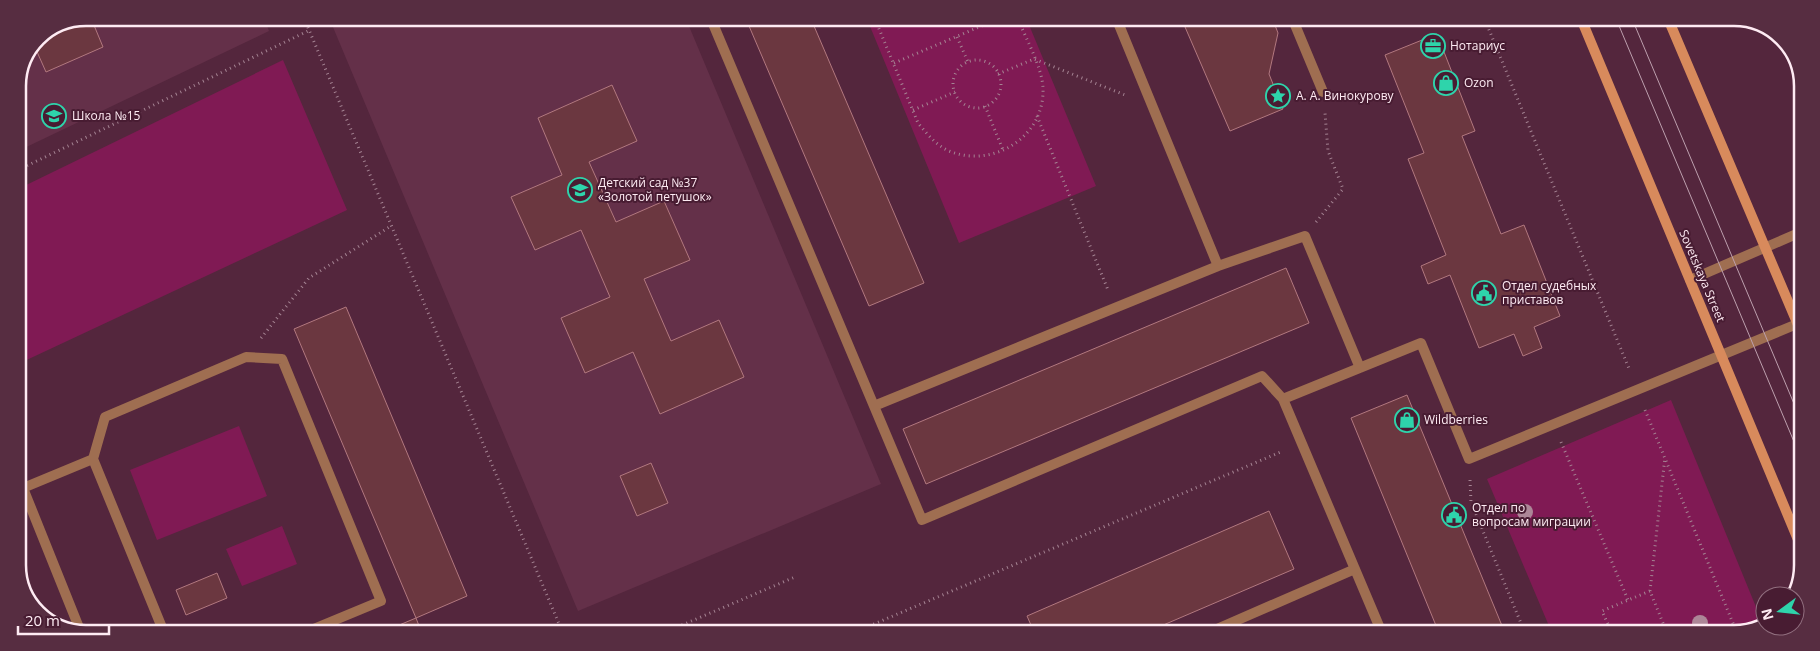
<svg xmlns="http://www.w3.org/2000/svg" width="1820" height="651" font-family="'Open Sans',sans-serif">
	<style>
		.built { fill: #643049 }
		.green { fill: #801a54 }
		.building { fill: #6b3740; stroke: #b2787f }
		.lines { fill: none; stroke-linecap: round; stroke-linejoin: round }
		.path { stroke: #a58493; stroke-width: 3; stroke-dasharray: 1 4; stroke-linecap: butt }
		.lane { stroke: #9f6e51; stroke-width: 10 }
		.secondary { stroke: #d88a5c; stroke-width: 10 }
		.tram { stroke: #bda0ae; stroke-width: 1 }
		.tree { fill: #ac8697 }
		.labels { text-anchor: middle; stroke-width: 4; stroke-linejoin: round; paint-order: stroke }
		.poi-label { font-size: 12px; fill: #feebf3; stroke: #481c32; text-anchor: start }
		.street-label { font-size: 12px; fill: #feebf3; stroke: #481c32 }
		.rim { fill: none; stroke: #feebf3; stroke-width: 2.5 }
	</style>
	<rect width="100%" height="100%" fill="#54263d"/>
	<path class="built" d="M86 18H264L269 31 18 151V82L38 37Z
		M334 18 686 19 881 484 578 611 330 20Z"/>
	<path class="green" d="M867 19 1027 20 1096 186 959 243Z
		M283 60 347 210 18 364V189Z
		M1671 400 1763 624 1734 633H1552L1487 479Z
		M239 426 267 496 157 540 130 470Z
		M282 526 297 564 242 586 226 549Z"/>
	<path class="building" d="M86 18H91L103 47 46 72 34 45 38 37Z
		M746 19H811L924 283 869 306Z
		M1182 20H1273L1278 33 1269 74 1283 109 1230 131Z
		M1437 34 1475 131 1462 136 1501 234 1524 225 1560 316 1534 327 1542 348 1523 356 1514 334 1479 348 1450 275 1428 284 1421 266 1446 255 1408 159 1424 153 1385 55Z
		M612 85 637 141 589 162 616 222 664 201 690 260 644 279 671 341 719 320 744 377 660 414 633 352 585 373 561 318 610 297 581 230 535 250 511 197 562 175 538 118Z
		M1286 268 1309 323 926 484 903 429Z
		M346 307 467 596 416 618 294 329Z
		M1407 395 1505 633H1439L1351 418Z
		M651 463 668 503 637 516 620 476Z
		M1269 511 1294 569 1147 632H1034L1027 616Z
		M217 573 227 598 186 615 176 590Z
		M416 618 421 631H385Z"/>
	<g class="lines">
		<path class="path" d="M304 18 562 631
			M875 19 918 123C927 134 936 145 949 151 993 169 1045 137 1043 88 1042 67 1026 39 1018 19
			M1485 20 1630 371
			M957 37 968 62
			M953 84a24 24 0 1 1 48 0a24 24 0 1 1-48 0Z
			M894 63 998 19
			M998 74 1034 59 1125 95
			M985 106 1003 150
			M913 110 955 92
			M1037 116 1108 290
			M18 170 308 31
			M1316 222 1343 189 1328 151 1325 113
			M261 338 309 278 391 226
			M1645 410 1737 633
			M1561 442 1628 600
			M1470 480 1471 502 1525 633
			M1650 591 1665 457
			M668 631 795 577
			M855 632 1283 451
			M1612 633 1602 611 1650 591 1667 633"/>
		<path class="lane" d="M711 19 922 520 1262 376 1283 399 1382 633
			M1293 20 1323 92
			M1218 266 1305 236 1360 368
			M1690 280 1801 232
			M1283 399 1421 343 1469 459 1797 324
			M874 406 1218 266 1117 20
			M80 630 23 488 93 459
			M163 630 93 459 105 417 246 357 282 359 381 601 311 630
			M1210 632 1355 569"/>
		<path class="secondary" d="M1582 21 1799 542
			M1669 21 1801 332"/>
		<path class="tram" d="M1617 21 1800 456
			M1633 21 1800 418"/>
	</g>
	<g class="tree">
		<circle cx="1525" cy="512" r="8"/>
		<circle cx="1700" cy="623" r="8"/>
	</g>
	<defs>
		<symbol id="office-ring" viewBox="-11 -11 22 22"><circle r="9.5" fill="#481c32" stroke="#2ed4ab" stroke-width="1.5"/><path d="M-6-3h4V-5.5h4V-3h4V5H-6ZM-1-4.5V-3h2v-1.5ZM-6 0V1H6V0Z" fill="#2ed4ab"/></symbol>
		<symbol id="shop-ring" viewBox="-11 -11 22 22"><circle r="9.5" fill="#481c32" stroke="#2ed4ab" stroke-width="1.5"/><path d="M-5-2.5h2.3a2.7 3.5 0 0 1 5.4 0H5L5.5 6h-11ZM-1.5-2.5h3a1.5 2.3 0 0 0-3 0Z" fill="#2ed4ab"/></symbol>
		<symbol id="sight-ring" viewBox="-11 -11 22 22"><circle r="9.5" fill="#481c32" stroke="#2ed4ab" stroke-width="1.5"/><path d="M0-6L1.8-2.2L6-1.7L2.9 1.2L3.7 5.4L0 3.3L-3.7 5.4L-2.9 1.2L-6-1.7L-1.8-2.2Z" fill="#2ed4ab"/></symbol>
		<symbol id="school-ring" viewBox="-11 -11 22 22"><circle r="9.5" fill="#481c32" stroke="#2ed4ab" stroke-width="1.5"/><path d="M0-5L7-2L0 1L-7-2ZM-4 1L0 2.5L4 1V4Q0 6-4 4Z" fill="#2ed4ab"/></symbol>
		<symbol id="civic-ring" viewBox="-11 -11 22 22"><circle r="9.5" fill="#481c32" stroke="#2ed4ab" stroke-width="1.5"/><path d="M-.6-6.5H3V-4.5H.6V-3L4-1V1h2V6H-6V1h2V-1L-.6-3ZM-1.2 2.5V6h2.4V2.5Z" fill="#2ed4ab"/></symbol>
	</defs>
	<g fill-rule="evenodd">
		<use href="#office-ring" x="1419" y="32" width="28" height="28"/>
		<use href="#shop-ring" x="1432" y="69" width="28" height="28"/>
		<use href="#sight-ring" x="1264" y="82" width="28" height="28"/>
		<use href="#school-ring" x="40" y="102" width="28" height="28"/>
		<use href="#school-ring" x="566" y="176" width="28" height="28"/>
		<use href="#civic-ring" x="1470" y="279" width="28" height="28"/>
		<use href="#shop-ring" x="1393" y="406" width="28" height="28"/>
		<use href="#civic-ring" x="1440" y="501" width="28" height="28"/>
	</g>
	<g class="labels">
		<g class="poi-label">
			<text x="1450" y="50">Нотариус</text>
			<text x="1464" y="87">Ozon</text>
			<text x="1296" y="100">А. А. Винокурову</text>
			<text x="72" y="120">Школа №15</text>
			<text x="598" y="187">Детский сад №37<tspan x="598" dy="14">«Золотой петушок»</tspan></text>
			<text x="1502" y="290">Отдел судебных<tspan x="1502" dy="14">приставов</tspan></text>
			<text x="1424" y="424">Wildberries</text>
			<text x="1472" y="512">Отдел по<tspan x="1472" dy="14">вопросам миграции</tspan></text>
		</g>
		<g class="street-label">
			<text transform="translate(1702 276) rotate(67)" y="4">Sovetskaya Street</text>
		</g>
	</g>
	<path d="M0 0H1820V651H0ZM86 26H1734A60 60 0 0 1 1794 86V565A60 60 0 0 1 1734 625H86A60 60 0 0 1 26 565V86A60 60 0 0 1 86 26Z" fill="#572d41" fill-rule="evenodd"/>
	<path class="rim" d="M86 26H1734A60 60 0 0 1 1794 86V565A60 60 0 0 1 1734 625H86A60 60 0 0 1 26 565V86A60 60 0 0 1 86 26Z"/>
	<g transform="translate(1780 611) rotate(255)"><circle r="24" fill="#481c32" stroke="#916f7f"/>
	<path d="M0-4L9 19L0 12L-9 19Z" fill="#2ed4ab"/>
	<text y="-8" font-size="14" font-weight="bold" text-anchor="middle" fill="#feebf3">N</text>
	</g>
	<path d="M18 626v8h91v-8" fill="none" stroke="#feebf3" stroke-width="2.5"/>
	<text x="25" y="626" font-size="15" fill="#feebf3" stroke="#481c32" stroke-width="4" paint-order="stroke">20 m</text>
</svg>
